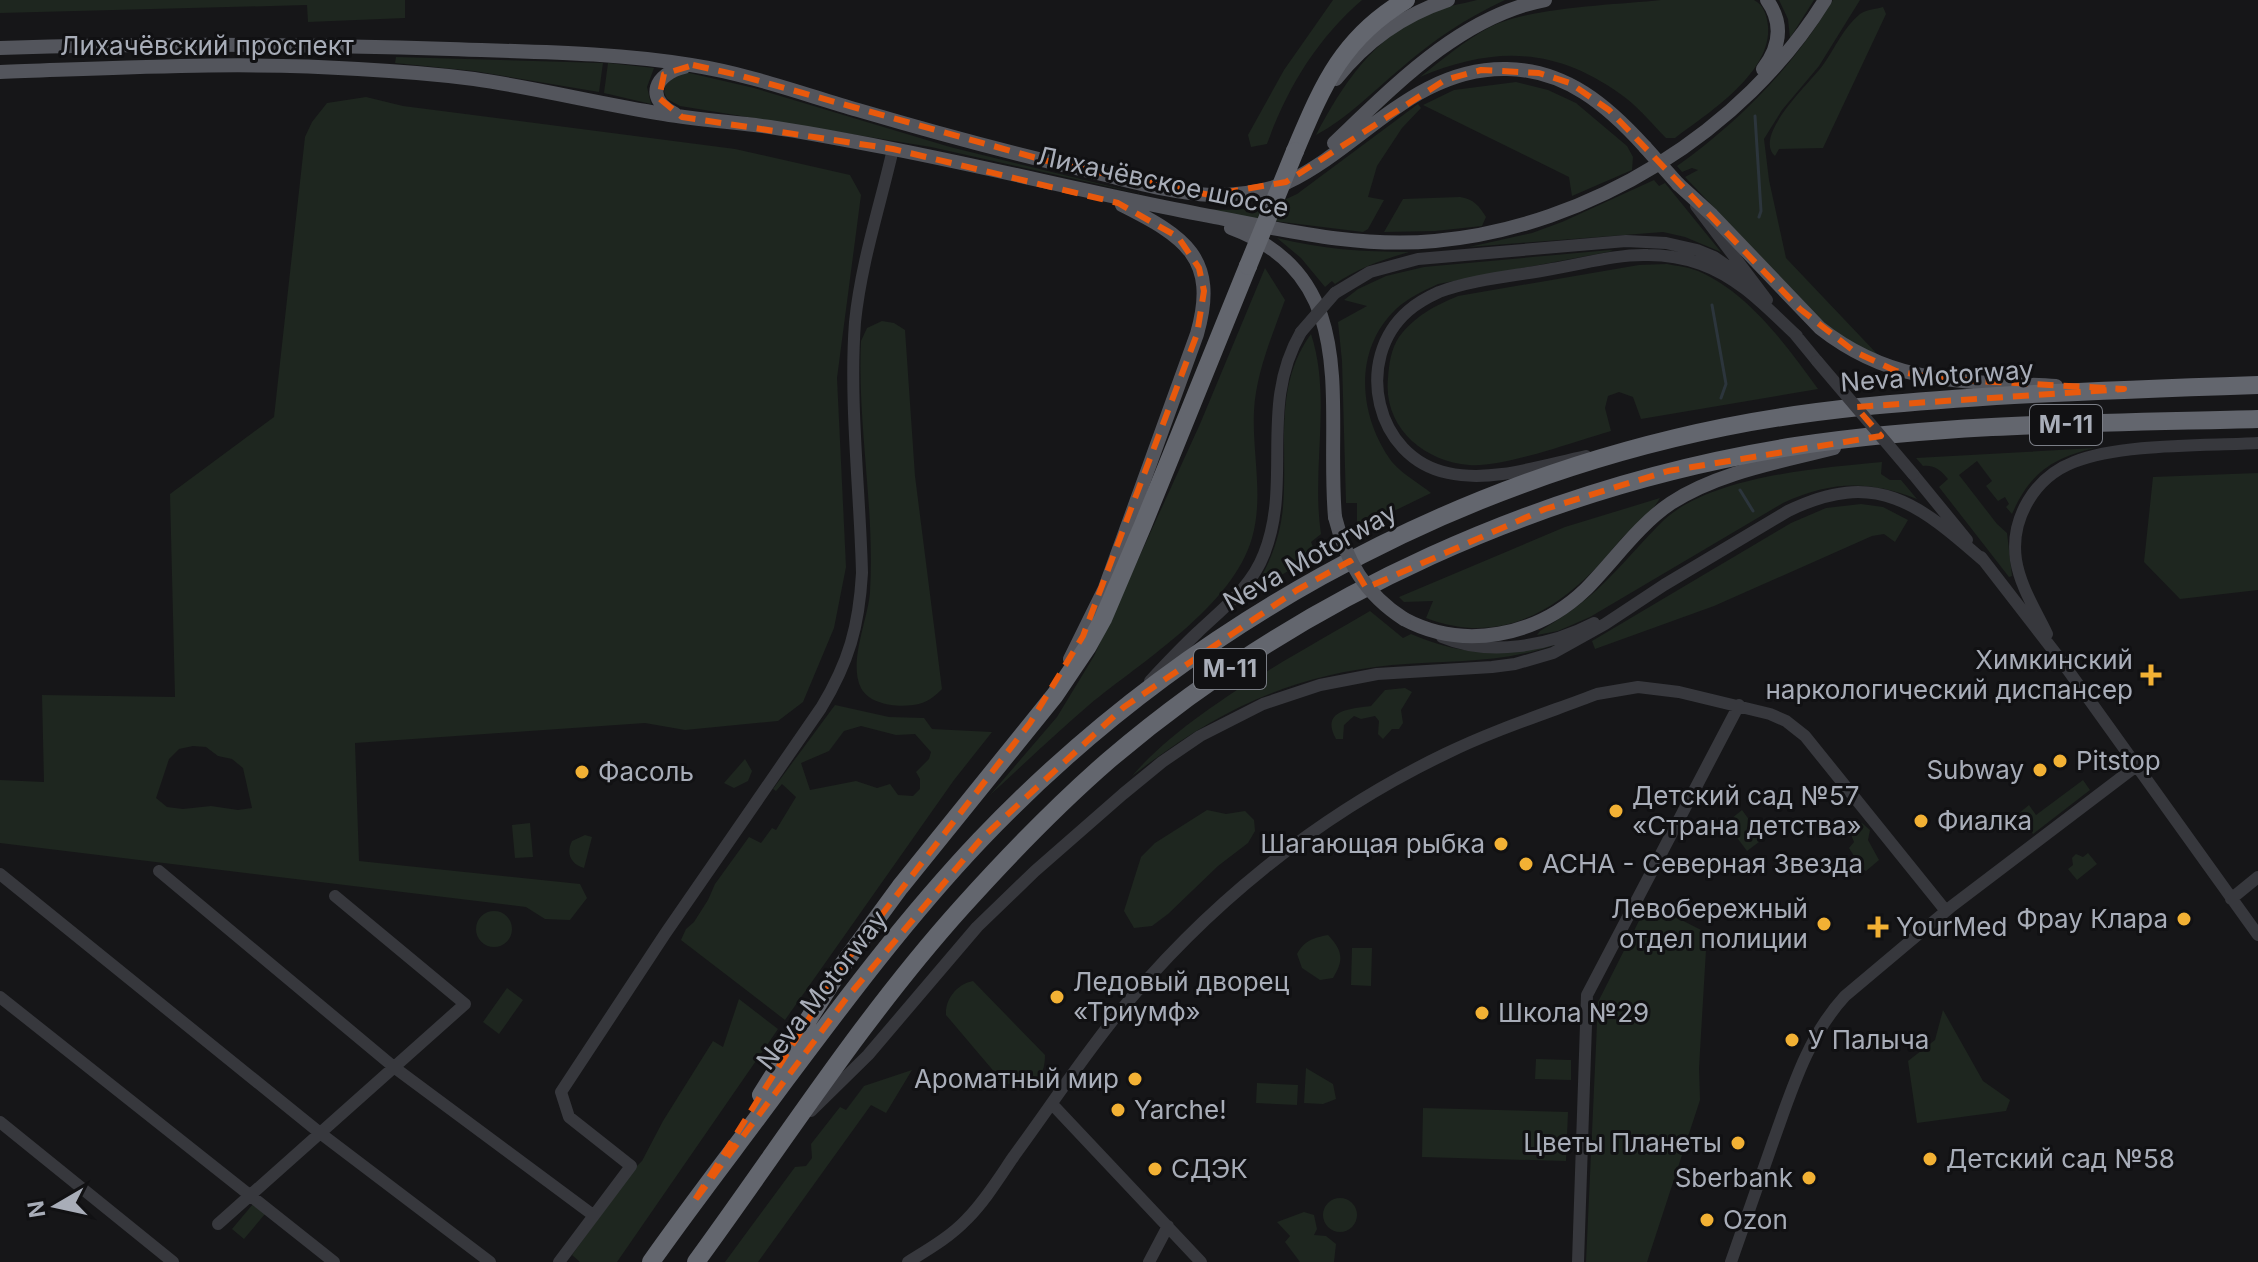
<svg xmlns="http://www.w3.org/2000/svg" width="2258" height="1262" font-family="Inter,sans-serif">
	<style>
		.green { fill: #1e261f; fill-rule: evenodd }
		.lines { fill: none; stroke-linecap: round; stroke-linejoin: round }
		.stream { stroke: #2c353c; stroke-width: 3 }
		.minor { stroke: #37383d; stroke-width: 12 }
		.major { stroke: #53555c; stroke-width: 14 }
		.highway { stroke: #63666e; stroke-width: 18 }
		.minor-bridge { stroke: #37383d; stroke-width: 12 }
		.major-bridge { stroke: #53555c; stroke-width: 14 }
		.highway-bridge { stroke: #63666e; stroke-width: 18 }
		.marked { fill: none; stroke: #e8590c; stroke-width: 6; stroke-dasharray: 16 10; stroke-linejoin: round }
		.poi-dot { fill: #f2b134; stroke: #111113; stroke-width: 3 }
		.labels { text-anchor: middle; stroke-width: 6; stroke-linejoin: round; paint-order: stroke }
		.shield { fill: #111113; stroke: #7b7e86; stroke-width: 2 }
		.shield-label { font-size: 24px; font-weight: bold; fill: #a8adb8 }
		.street-label { font-size: 26px; fill: #a8adb8; stroke: #111113 }
		.poi-label { font-size: 26px; fill: #a8adb8; stroke: #111113; text-anchor: start }
	</style>
	<rect width="100%" height="100%" fill="#161618"/>
	<path class="green" d="M0 0H405V18L308 22 307 5 0 13Z
		M1333 0H1362C1317 39 1287 88 1267 144L1251 147 1248 135 1284 70Z
		M1477 0H1505C1466 18 1432 41 1400 69 1372 92 1348 118 1316 135 1343 83 1373 39 1428 13 1443 7 1461 4 1477 0Z
		M1661 0H1754C1764 5 1767 16 1768 26 1772 73 1708 113 1675 138H1666C1653 125 1641 110 1627 99 1559 47 1496 45 1420 77 1442 60 1465 40 1490 27 1531 7 1614 5 1661 0Z
		M1779 0H1814L1790 38 1788 19Z
		M1833 0H1860L1819 66 1782 110 1764 139 1769 180 1786 258 1879 356 1858 348 1825 324 1685 177 1698 170 1692 168 1682 172 1677 166C1740 121 1793 67 1833 0Z
		M1883 7 1886 14 1823 148 1779 149 1775 156C1752 135 1811 82 1823 65 1835 48 1844 27 1860 14 1865 10 1876 9 1883 7Z
		M396 57 603 63 599 92 474 71 395 63Z
		M608 63 654 68 647 87 651 104 604 93Z
		M685 72 754 88 950 147 1142 194 931 147 680 106 667 99 664 92 666 81Z
		M1516 82 1548 90 1576 103 1627 146 1633 157 1632 170 1572 196 1569 177 1423 105 1454 90Z
		M366 97 403 106 735 149 850 175 861 195 837 378 846 567 834 628 803 702 778 721 685 730 645 723 355 743 359 861 580 884 587 898 570 920 545 919 526 907 0 843V780L44 782 42 695 175 697 170 494 274 417 305 137 312 122 327 103ZM193 746 206 747 218 756 232 759 243 768 252 808 238 810 211 806 183 809 167 807 156 798 169 759 179 749Z
		M1418 104 1421 108 1402 128 1377 166 1368 197 1384 200 1368 229 1363 232 1249 218 1205 209C1239 211 1266 209 1297 194Z
		M1654 180 1659 186 1665 183 1721 252 1685 237 1663 232 1469 247 1532 233 1562 222Z
		M1460 197C1474 199 1479 206 1486 217L1482 226 1435 231 1384 232 1403 199Z
		M1277 238C1321 249 1363 252 1409 252 1382 260 1358 268 1335 284L1332 281 1325 287 1301 258Z
		M1610 250 1613 251 1438 284C1423 291 1408 298 1396 309 1352 351 1359 417 1392 462 1402 474 1419 483 1431 493L1357 529V503H1346L1342 361 1338 322 1367 306 1344 300 1358 289 1386 276 1424 267Z
		M1667 264C1677 266 1688 267 1698 271 1749 293 1786 345 1818 389L1641 419 1633 397 1619 392 1608 396 1605 408 1611 431C1576 441 1503 468 1469 465 1423 461 1383 427 1388 378 1389 364 1391 349 1399 337 1415 316 1434 306 1458 296L1639 265Z
		M1265 268 1285 300C1272 336 1256 373 1254 411 1252 454 1264 496 1252 538 1232 607 1142 661 1089 705 1055 734 1023 765 990 795L1057 717 1094 656 1200 424Z
		M882 321 894 323 905 330 915 476 942 689C936 695 929 701 922 703 904 709 870 706 861 688 848 662 868 620 870 592 875 508 857 424 861 341L867 328Z
		M1311 334C1332 398 1311 468 1321 534L1311 542 1316 554 1252 593C1269 566 1280 539 1283 507 1288 447 1273 386 1311 334Z
		M2095 448C2052 458 2030 473 2012 514L2006 507 2009 504 2005 497 1998 501 1986 486 1992 481 1977 461 1959 475 1997 524 2007 533 2012 576 2009 577 1939 487 1948 479C1940 470 1935 465 1923 466L1916 458Z
		M1882 462 1881 474 1890 480H1901L1917 499C1867 480 1832 481 1783 503L1590 617 1558 631 1537 635 1540 631C1563 617 1585 602 1604 583 1625 563 1643 540 1664 520 1712 476 1819 468 1882 462Z
		M2258 473V590L2180 599 2144 562 2153 477Z
		M1660 498C1652 513 1634 526 1622 538 1612 549 1603 561 1593 571 1545 619 1492 643 1426 618L1433 601 1404 602 1399 597 1565 527Z
		M1861 504 1883 507 1908 520 1895 542 1884 534 1872 536 1714 606 1595 649 1592 641 1791 523 1826 508Z
		M1370 611 1403 638 1411 634C1470 659 1499 653 1560 643 1504 664 1451 660 1392 665 1286 676 1215 712 1132 776 1189 710 1294 656 1370 611Z
		M1405 688 1412 692 1401 710 1403 723 1399 729H1392L1383 739 1378 734 1379 721 1375 716 1361 719 1354 716 1344 725 1343 739H1336C1320 710 1350 709 1371 706L1385 690Z
		M835 705 889 717 924 718 932 729 992 732 954 780 785 1020 681 940 686 929 694 922 708 900 715 884 749 837 761 843 772 828 776 830 796 797 782 784 776 791 773 789ZM861 726 896 735 915 734 931 752 929 759 916 772 920 779V789L913 796 898 795 890 784 877 788 856 781 810 790 801 763 829 751 844 731Z
		M745 759 752 771 748 781 734 788 724 783Z
		M2083 780 2090 790 2033 834 2018 814 2029 805 2036 815Z
		M1207 810 1226 814 1245 811 1254 820 1255 831 1248 843 1218 866 1168 914 1152 926 1134 928 1124 911 1141 857 1155 843Z
		M1742 810 1763 839 1747 851 1726 823Z
		M530 823 533 857 515 858 512 825Z
		M1862 823 1870 830 1868 840 1879 860 1866 871 1862 869 1849 848 1854 842 1850 832Z
		M585 835 592 837 584 868C570 864 566 853 572 841Z
		M2088 853 2097 864 2077 880 2068 869 2073 865 2072 858 2076 854 2083 857Z
		M1648 903 1707 933 1699 1068 1700 1100 1647 1262H1586L1598 1002Z
		M476 929a18 18 0 1 1 36 0a18 18 0 1 1-36 0Z
		M1328 935C1343 951 1344 960 1333 978L1320 980 1302 968 1297 954C1305 940 1313 938 1328 935Z
		M1352 948H1372L1371 986 1351 985Z
		M973 981 1045 1055C1045 1075 1038 1080 1021 1089L1002 1081 946 1015C945 999 957 984 973 981Z
		M507 988 523 1000 499 1034 483 1022Z
		M739 999 778 1029 617 1262H580L572 1255 632 1171 642 1161 663 1121 713 1041 723 1047Z
		M1943 1010 1983 1081 2010 1100 2006 1111 1917 1123 1908 1061 1935 1040Z
		M1536 1059 1571 1060V1080L1535 1079Z
		M1306 1068 1333 1084 1336 1099 1323 1104 1304 1103Z
		M912 1070 886 1113 871 1105 758 1262H725L795 1167 806 1166 812 1158 811 1144 840 1107 846 1110 864 1086Z
		M1257 1083 1298 1085 1297 1105 1256 1103Z
		M1423 1108 1568 1112 1566 1161 1422 1157Z
		M1323 1215a17 17 0 1 1 34 0a17 17 0 1 1-34 0Z
		M253 1204 265 1214 244 1239 232 1229Z
		M1304 1212 1314 1215 1317 1229 1314 1235 1326 1236 1336 1244 1334 1262H1300L1285 1242 1290 1236 1277 1222Z"/>
	<g class="lines">
		<path class="stream" d="M1755 116 1761 211 1759 217
			M1712 305 1726 384 1721 398
			M1740 490 1753 511"/>
		<path class="minor" d="M1696 206 1767 300
			M1335 293 1370 272 1418 259 1626 241 1666 243 1697 250 1714 257 1746 279
			M1794 333 1817 361
			M1586 456C1543 465 1492 483 1448 473 1375 458 1353 359 1408 311 1417 303 1428 297 1439 292 1474 279 1515 276 1552 269 1583 264 1616 254 1648 255 1666 255 1684 258 1701 264 1740 278 1767 308 1797 336
			M1913 474 1967 540
			M1981 557 2060 659 2258 935
			M2047 634C2036 611 2020 586 2016 560 2010 518 2035 477 2074 462 2122 443 2206 446 2258 443
			M1442 637C1489 657 1550 646 1594 623
			M1150 681C1165 665 1181 648 1197 633 1223 608 1251 588 1264 554 1293 481 1258 406 1301 332
			M159 871 395 1068 593 1215
			M0 874 320 1133 490 1262
			M2231 899 2258 877
			M0 997 334 1262
			M1052 1104 1201 1262
			M811 1111 868 1055 977 927 1035 871 1123 794 1162 762 1200 736 1263 704 1320 685 1377 674 1492 667 1515 664 1553 653 1605 624 1664 585 1788 511C1876 468 1919 504 1984 561
			M0 1122 173 1262
			M218 1224 465 1004 335 896
			M559 1262 631 1166 569 1117 561 1092 665 934 821 708C849 662 859 626 862 573 860 492 849 401 855 322 861 263 880 206 893 149
			M908 1262C929 1249 950 1237 967 1219 985 1201 999 1178 1014 1156 1047 1111 1078 1064 1113 1020 1203 908 1316 816 1445 754 1494 730 1547 713 1597 694L1638 687 1679 692 1770 714 1786 721 1805 736 1946 911
			M1149 1262 1168 1226
			M1578 1262 1587 995 1739 705
			M1731 1262C1745 1221 1760 1180 1774 1139 1792 1089 1808 1036 1845 996L1952 906 2135 767"/>
		<path class="major" d="M0 48C150 43 300 44 450 49 530 52 612 52 691 65 749 74 803 94 858 110 936 133 1014 154 1093 172 1131 181 1171 193 1211 195 1237 195 1265 192 1288 182 1363 146 1415 67 1507 69 1566 70 1607 105 1645 147
			M1763 69C1780 47 1784 24 1767 0
			M0 72C119 68 239 61 358 69 396 71 435 74 474 79 537 88 600 104 664 114 699 120 734 122 770 127 811 133 852 141 893 149 1001 170 1107 197 1215 217 1288 231 1361 248 1435 241 1590 227 1744 131 1825 0
			M1336 79C1365 42 1403 15 1448 0
			M675 114C644 98 655 74 684 67
			M1334 143C1394 86 1461 16 1545 0
			M1678 184 1712 215 1820 328C1895 387 1966 381 2056 386
			M1231 228C1364 277 1325 407 1335 517
			M1404 619C1464 651 1537 636 1585 590 1613 562 1638 525 1671 503 1719 472 1780 462 1834 448
			M1070 659 1105 588 1197 334C1219 258 1184 236 1122 205"/>
		<path class="highway" d="M1295 151C1323 85 1342 38 1406 0
			M761 1095 842 966 900 887 1055 695 1088 646 1103 619 1143 525 1248 266
			M651 1262C694 1201 740 1142 784 1082 846 999 908 916 980 840 1179 631 1442 484 1725 427 1814 409 1905 402 1996 396 2083 391 2170 388 2258 385
			M696 1262C783 1143 863 1017 962 907 1008 856 1056 806 1109 760 1302 595 1546 485 1796 446 1948 423 2105 423 2258 419"/>
		<path class="minor-bridge" d="M1301 332 1335 293
			M1817 361 1913 474"/>
		<path class="major-bridge" d="M1645 147 1678 184
			M1335 517C1346 561 1365 594 1404 619"/>
		<path class="highway-bridge" d="M1248 266 1295 151"/>
	</g>
	<path class="marked" d="M693 65 738 75 1058 164 1210 195 1286 182 1445 80 1481 70 1539 73 1570 83 1609 110 1800 309 1855 352 1896 371 1941 379 2124 389 1856 407 1881 436 1668 471 1545 509 1366 588 1350 561 1297 590 1124 707 982 838 845 1000 693 1203 842 966 1030 723 1083 636 1197 334 1204 291 1199 268 1178 237 1118 203 893 149 682 117 659 98 664 74Z"/>
	<g class="poi-dot">
		<path d="M2147 663h8v8h8v8h-8v8h-8v-8h-8v-8h8z"/>
		<circle cx="2060" cy="761" r="8"/>
		<circle cx="2040" cy="770" r="8"/>
		<circle cx="582" cy="772" r="8"/>
		<circle cx="1616" cy="811" r="8"/>
		<circle cx="1921" cy="821" r="8"/>
		<circle cx="1501" cy="844" r="8"/>
		<circle cx="1526" cy="864" r="8"/>
		<circle cx="2184" cy="919" r="8"/>
		<circle cx="1824" cy="924" r="8"/>
		<path d="M1874 915h8v8h8v8h-8v8h-8v-8h-8v-8h8z"/>
		<circle cx="1057" cy="997" r="8"/>
		<circle cx="1482" cy="1013" r="8"/>
		<circle cx="1792" cy="1040" r="8"/>
		<circle cx="1135" cy="1079" r="8"/>
		<circle cx="1118" cy="1110" r="8"/>
		<circle cx="1738" cy="1143" r="8"/>
		<circle cx="1930" cy="1159" r="8"/>
		<circle cx="1155" cy="1169" r="8"/>
		<circle cx="1809" cy="1178" r="8"/>
		<circle cx="1707" cy="1220" r="8"/>
	</g>
	<g class="labels">
		<g class="shield">
			<rect x="2030" y="405" width="72" height="40" rx="6"/>
			<rect x="1194" y="649" width="72" height="40" rx="6"/>
		</g>
		<g class="shield-label">
			<text x="2066" y="433">М-11</text>
			<text x="1230" y="677">М-11</text>
		</g>
		<g class="street-label">
			<text x="207" y="55">Лихачёвский проспект</text>
			<text transform="translate(1163 182) rotate(12)" y="9">Лихачёвское шоссе</text>
			<text transform="translate(1937 376) rotate(-4)" y="9">Neva Motorway</text>
			<text transform="translate(1310 557) rotate(-29)" y="9">Neva Motorway</text>
			<text transform="translate(822 990) rotate(-52)" y="9">Neva Motorway</text>
		</g>
		<g class="poi-label">
			<text x="2133" y="669" text-anchor="end">Химкинский<tspan x="2133" dy="30">наркологический диспансер</tspan></text>
			<text x="2076" y="770">Pitstop</text>
			<text x="2024" y="779" text-anchor="end">Subway</text>
			<text x="598" y="781">Фасоль</text>
			<text x="1632" y="805">Детский сад №57<tspan x="1632" dy="30">«Страна детства»</tspan></text>
			<text x="1937" y="830">Фиалка</text>
			<text x="1485" y="853" text-anchor="end">Шагающая рыбка</text>
			<text x="1542" y="873">АСНА - Северная Звезда</text>
			<text x="1808" y="918" text-anchor="end">Левобережный<tspan x="1808" dy="30">отдел полиции</tspan></text>
			<text x="2168" y="928" text-anchor="end">Фрау Клара</text>
			<text x="1896" y="936">YourMed</text>
			<text x="1073" y="991">Ледовый дворец<tspan x="1073" dy="30">«Триумф»</tspan></text>
			<text x="1498" y="1022">Школа №29</text>
			<text x="1808" y="1049">У Палыча</text>
			<text x="1119" y="1088" text-anchor="end">Ароматный мир</text>
			<text x="1134" y="1119">Yarche!</text>
			<text x="1722" y="1152" text-anchor="end">Цветы Планеты</text>
			<text x="1946" y="1168">Детский сад №58</text>
			<text x="1171" y="1178">СДЭК</text>
			<text x="1793" y="1187" text-anchor="end">Sberbank</text>
			<text x="1723" y="1229">Ozon</text>
		</g>
	</g>
	<g transform="translate(56 1206) rotate(261)" stroke="#111113" stroke-width="6" paint-order="stroke">
	<path d="M0-6L14 30L0 20L-14 30Z" fill="#a8adb8"/>
	<text y="-12" font-size="22" font-weight="bold" text-anchor="middle" fill="#a8adb8">N</text>
	</g>
</svg>
